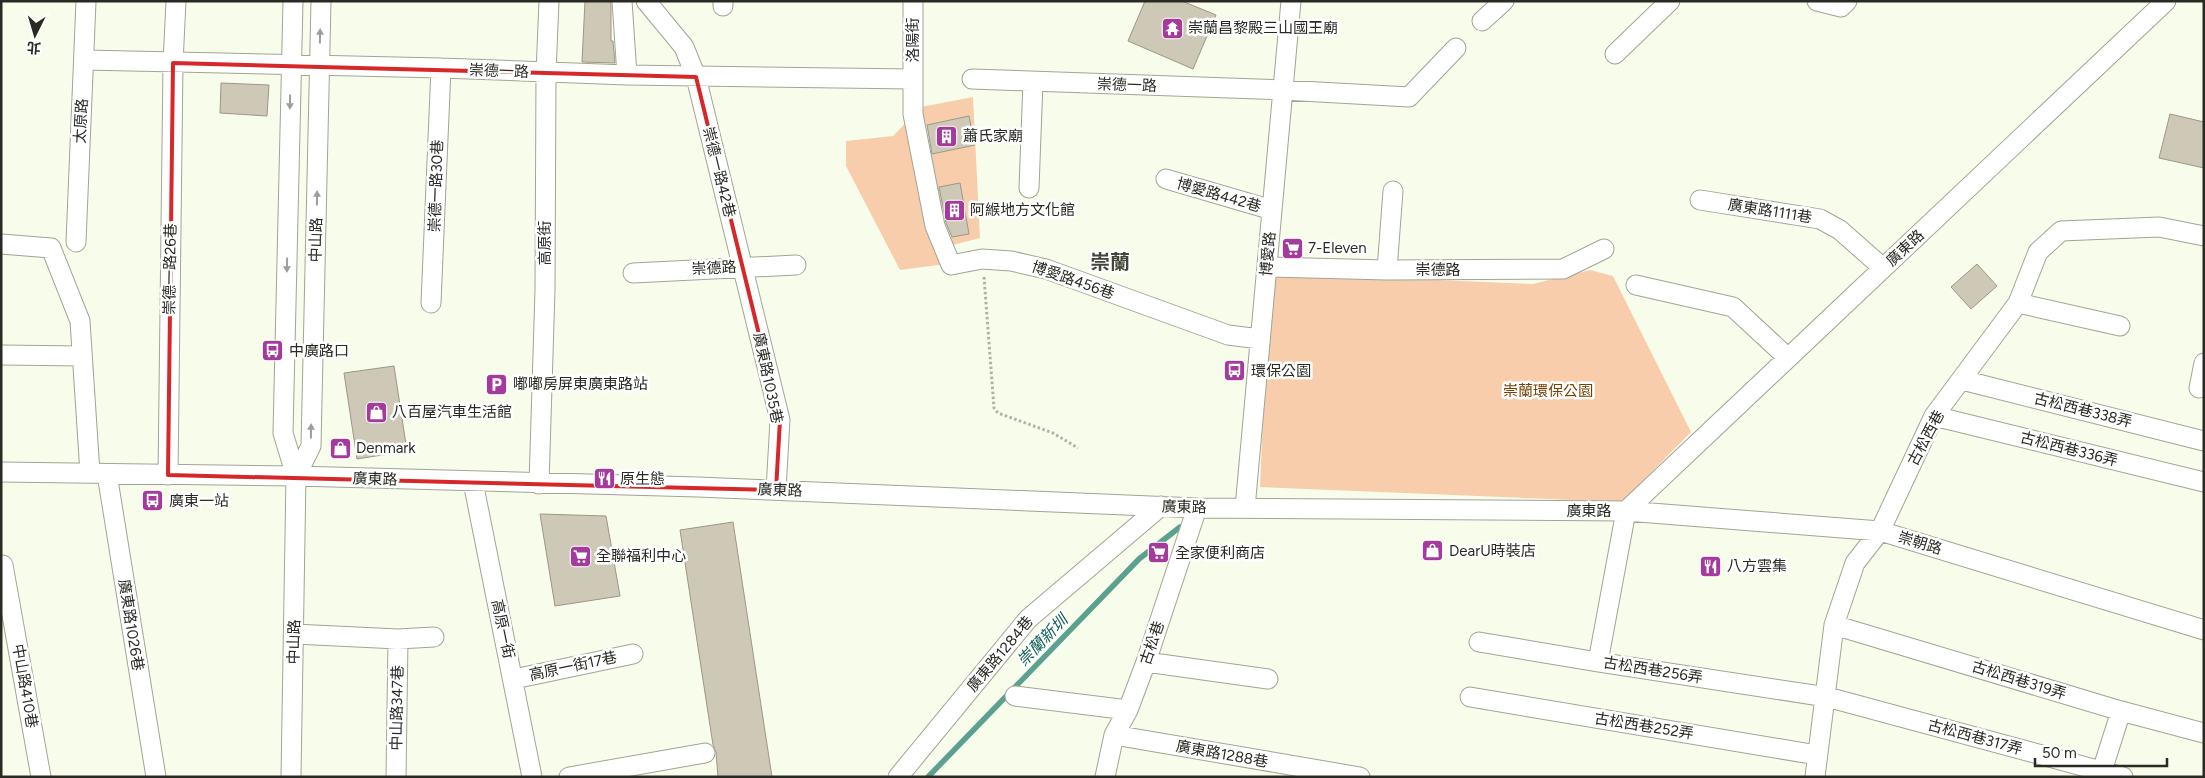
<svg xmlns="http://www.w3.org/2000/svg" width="2205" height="778" font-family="Figtree,'Noto Sans TC',sans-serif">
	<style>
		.green { fill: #f8cdab; fill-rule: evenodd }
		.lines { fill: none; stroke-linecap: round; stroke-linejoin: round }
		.stream { stroke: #5ca090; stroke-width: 5.5 }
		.building { fill: #cec8b7; stroke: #9c9686 }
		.minor-casing { stroke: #a0a594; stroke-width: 21 }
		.path { stroke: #aeb2a4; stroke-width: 3; stroke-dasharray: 2.5 2.5; stroke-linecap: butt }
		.minor { stroke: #fff; stroke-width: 19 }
		.oneway { fill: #9e9f9c }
		.marked { fill: none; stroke: #d62828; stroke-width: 4; stroke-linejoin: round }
		.labels { text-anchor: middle; stroke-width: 5; stroke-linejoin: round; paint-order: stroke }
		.poi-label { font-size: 15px; fill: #282a23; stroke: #fff; text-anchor: start }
		.street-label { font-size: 15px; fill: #282a23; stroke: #fff }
		.park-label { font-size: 15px; fill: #794204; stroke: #fff }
		.water-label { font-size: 16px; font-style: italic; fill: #106053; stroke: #fff }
		.district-label { font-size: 20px; font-weight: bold; fill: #424637; stroke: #fff }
	</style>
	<rect width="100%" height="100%" fill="#f8fdeb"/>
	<path class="green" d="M973 97 980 238 949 246 946 264 900 270 846 166V141L893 136 921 107ZM969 116 975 145 924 156 918 127ZM960 184 969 233 947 237 939 187Z
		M1590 270 1613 276 1691 432 1622 502 1260 487 1269 273 1533 284Z"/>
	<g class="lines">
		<path class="stream" d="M928 777 1139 559 1180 527"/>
	</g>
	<path class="building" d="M585 1H611V41H613L615 63 582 62Z
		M1145 1H1182L1216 15 1193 69 1128 41Z
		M221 83 269 85 267 116 220 113Z
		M2170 114 2204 122V168L2159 158Z
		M969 116 975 145 932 154 927 125Z
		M960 183 969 234 952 237 946 223 939 187Z
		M1977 264 1997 286 1971 309 1951 287Z
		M394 366 407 451 357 459 344 373Z
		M540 514 606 516 620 596 555 606Z
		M733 522 772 777H718L716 752 713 745 680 530Z"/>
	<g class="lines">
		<defs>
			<path id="minor" d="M622 1 627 75
				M646 1 684 47 696 77 780 420 776 490
				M913 1V114L935 226 951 265 982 259 1011 261 1046 269 1228 335 1260 339
				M1817 1 1841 7 1847 1
				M723 6V1
				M1482 21 1504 1
				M1615 54 1670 1
				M84 60 441 68 627 75 913 79
				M972 79 1283 90 1409 97 1456 48
				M1166 179 1272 210
				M1029 188 1033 82
				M1700 200 1820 219 1840 230 1883 268
				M76 242 86 1
				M1 244 51 248 80 321 90 473
				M1267 267 1387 270 1563 269 1604 249
				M1387 270 1393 191
				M633 273 796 265
				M1636 285 1733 307 1788 358
				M431 303 441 68
				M2018 303 2120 326
				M1 355 82 356
				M1962 380 2204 441
				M2199 388 2204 363
				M1934 416 2204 482
				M1 472 296 476 698 487 1197 508 1626 511 2166 1
				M107 474 156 777
				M168 475 173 63 176 1
				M296 476 311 446 321 1
				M473 482 532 777
				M539 484 545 290 546 73 549 1
				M1245 508 1291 1
				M3 565 41 777
				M1834 625 2121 711 2204 733
				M294 634 398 639 434 637
				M1479 642 1598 662 1827 697 2123 777
				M1146 662 1268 679
				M1598 662 1626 511 1880 531 2204 630
				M514 679 633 654
				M1015 696 1128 710
				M1470 697 1817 755
				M1114 735 1360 777
				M2102 771 2121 711
				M291 777 296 476 283 433 293 1
				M396 777 398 639
				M569 777 705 753
				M898 777 1028 619 1161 506
				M1105 777 1114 735 1128 710 1146 662 1197 508
				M1815 777 1834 625 1855 563 1880 531 1934 416 2018 303 2038 252 2061 231 2159 227 2204 236"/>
		</defs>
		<use href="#minor" class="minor-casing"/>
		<path class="path" d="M984 277 994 408 998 413 1053 433 1078 448"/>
		<use href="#minor" class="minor"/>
	</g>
	<defs><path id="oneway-solid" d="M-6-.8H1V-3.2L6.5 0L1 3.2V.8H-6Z" transform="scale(1.25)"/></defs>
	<g class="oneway">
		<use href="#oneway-solid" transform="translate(320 36) rotate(-89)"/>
		<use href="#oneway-solid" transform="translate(290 102) rotate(91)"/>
		<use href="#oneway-solid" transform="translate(317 198) rotate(-89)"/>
		<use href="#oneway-solid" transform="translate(287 265) rotate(91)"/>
		<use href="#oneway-solid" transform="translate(311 431) rotate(-89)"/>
	</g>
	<path class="marked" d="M173 63 696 77 780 420 776 490 168 475Z"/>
	<defs>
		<symbol id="temple-square" viewBox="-11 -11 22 22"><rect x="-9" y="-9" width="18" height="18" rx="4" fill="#a33a9c" stroke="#fff"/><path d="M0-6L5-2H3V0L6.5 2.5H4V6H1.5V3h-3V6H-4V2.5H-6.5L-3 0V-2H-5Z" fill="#fff"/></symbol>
		<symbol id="building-square" viewBox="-11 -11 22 22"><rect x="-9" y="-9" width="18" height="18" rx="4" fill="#a33a9c" stroke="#fff"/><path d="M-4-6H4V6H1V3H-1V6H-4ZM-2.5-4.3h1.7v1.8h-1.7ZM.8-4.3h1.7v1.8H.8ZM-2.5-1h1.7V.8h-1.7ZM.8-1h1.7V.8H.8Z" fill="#fff"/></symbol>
		<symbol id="supermarket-square" viewBox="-11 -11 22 22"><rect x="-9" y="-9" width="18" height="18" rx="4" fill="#a33a9c" stroke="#fff"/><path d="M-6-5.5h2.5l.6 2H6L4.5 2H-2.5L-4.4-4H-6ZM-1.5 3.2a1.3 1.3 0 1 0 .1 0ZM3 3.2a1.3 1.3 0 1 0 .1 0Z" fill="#fff"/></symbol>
		<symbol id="bus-square" viewBox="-11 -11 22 22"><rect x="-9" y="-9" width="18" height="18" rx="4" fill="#a33a9c" stroke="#fff"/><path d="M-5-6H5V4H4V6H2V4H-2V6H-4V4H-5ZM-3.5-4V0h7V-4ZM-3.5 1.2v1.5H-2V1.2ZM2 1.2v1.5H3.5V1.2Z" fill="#fff"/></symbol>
		<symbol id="parking-square" viewBox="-11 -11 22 22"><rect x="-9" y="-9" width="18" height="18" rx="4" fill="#a33a9c" stroke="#fff"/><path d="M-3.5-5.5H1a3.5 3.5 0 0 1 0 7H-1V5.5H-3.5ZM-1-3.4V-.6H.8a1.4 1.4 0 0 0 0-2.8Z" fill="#fff"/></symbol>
		<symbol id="shop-square" viewBox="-11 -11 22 22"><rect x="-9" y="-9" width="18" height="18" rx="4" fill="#a33a9c" stroke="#fff"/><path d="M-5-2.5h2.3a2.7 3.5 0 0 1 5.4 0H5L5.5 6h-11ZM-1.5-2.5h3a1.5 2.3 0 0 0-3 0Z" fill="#fff"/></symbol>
		<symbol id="restaurant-square" viewBox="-11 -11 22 22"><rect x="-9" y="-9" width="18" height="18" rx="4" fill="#a33a9c" stroke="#fff"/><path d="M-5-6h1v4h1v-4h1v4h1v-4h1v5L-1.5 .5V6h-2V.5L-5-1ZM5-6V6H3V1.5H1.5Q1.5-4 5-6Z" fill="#fff"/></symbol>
	</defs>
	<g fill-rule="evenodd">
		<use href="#temple-square" x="1160" y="16" width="25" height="25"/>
		<use href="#building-square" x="934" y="124" width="25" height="25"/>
		<use href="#building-square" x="942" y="198" width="25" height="25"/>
		<use href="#supermarket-square" x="1280" y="236" width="25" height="25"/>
		<use href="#bus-square" x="260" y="338" width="25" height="25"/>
		<use href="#bus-square" x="1222" y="358" width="25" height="25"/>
		<use href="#parking-square" x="484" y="372" width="25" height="25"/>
		<use href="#shop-square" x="364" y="400" width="25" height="25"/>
		<use href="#shop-square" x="328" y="436" width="25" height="25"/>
		<use href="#restaurant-square" x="592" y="466" width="25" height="25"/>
		<use href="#bus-square" x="140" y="488" width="25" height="25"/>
		<use href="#shop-square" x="1420" y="538" width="25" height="25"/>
		<use href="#supermarket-square" x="1146" y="540" width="25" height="25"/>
		<use href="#supermarket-square" x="568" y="544" width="25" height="25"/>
		<use href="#restaurant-square" x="1698" y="554" width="25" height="25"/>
	</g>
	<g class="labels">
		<g class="poi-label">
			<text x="1188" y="33">崇蘭昌黎殿三山國王廟</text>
			<text x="963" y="141">蕭氏家廟</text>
			<text x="970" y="215">阿緱地方文化館</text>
			<text x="1308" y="253">7-Eleven</text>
			<text x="289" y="356">中廣路口</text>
			<text x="1251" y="376">環保公園</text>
			<text x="513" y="389">嘟嘟房屏東廣東路站</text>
			<text x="392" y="417">八百屋汽車生活館</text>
			<text x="356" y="453">Denmark</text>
			<text x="620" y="484">原生態</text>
			<text x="169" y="506">廣東一站</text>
			<text x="1449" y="556">DearU時裝店</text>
			<text x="1175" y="558">全家便利商店</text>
			<text x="596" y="561">全聯福利中心</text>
			<text x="1727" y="571">八方雲集</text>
		</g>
		<g class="street-label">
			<text transform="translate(913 40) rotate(-90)" y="5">洛陽街</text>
			<text transform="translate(499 71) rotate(2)" y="5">崇德一路</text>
			<text transform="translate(1127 85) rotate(2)" y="5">崇德一路</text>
			<text transform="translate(81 121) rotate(-87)" y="5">太原路</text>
			<text transform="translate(719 172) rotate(76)" y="5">崇德一路42巷</text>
			<text transform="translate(436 186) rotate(-88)" y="5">崇德一路30巷</text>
			<text transform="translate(1219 195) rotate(16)" y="5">博愛路442巷</text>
			<text transform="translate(1770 211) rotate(9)" y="5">廣東路1111巷</text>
			<text transform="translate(316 240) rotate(-89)" y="5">中山路</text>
			<text transform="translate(545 243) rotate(-90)" y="5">高原街</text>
			<text transform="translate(1905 248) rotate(-43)" y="5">廣東路</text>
			<text transform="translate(1268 254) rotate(-85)" y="5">博愛路</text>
			<text transform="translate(714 268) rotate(-3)" y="5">崇德路</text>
			<text transform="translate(170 269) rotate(-89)" y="5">崇德一路26巷</text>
			<text x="1438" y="275">崇德路</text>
			<text transform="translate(1073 280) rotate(19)" y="5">博愛路456巷</text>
			<text transform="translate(768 378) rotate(78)" y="5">廣東路1035巷</text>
			<text transform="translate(2083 410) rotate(14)" y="5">古松西巷338弄</text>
			<text transform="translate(1926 438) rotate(-62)" y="5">古松西巷</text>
			<text transform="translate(2069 449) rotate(14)" y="5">古松西巷336弄</text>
			<text transform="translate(375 479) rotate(2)" y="5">廣東路</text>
			<text transform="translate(780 490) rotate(2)" y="5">廣東路</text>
			<text transform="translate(1184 507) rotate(1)" y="5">廣東路</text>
			<text x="1589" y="516">廣東路</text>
			<text transform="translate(1920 543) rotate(17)" y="5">崇朝路</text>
			<text transform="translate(131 625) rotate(81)" y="5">廣東路1026巷</text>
			<text transform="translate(503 629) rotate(78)" y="5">高原一街</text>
			<text transform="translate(294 642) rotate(-89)" y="5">中山路</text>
			<text transform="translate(1152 643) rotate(-71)" y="5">古松巷</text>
			<text transform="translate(1000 654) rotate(-50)" y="5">廣東路1284巷</text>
			<text transform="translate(573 666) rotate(-12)" y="5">高原一街17巷</text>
			<text transform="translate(1653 670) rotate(9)" y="5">古松西巷256弄</text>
			<text transform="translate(2019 680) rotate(17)" y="5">古松西巷319弄</text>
			<text transform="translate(25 686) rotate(80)" y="5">中山路410巷</text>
			<text transform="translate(397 708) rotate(-89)" y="5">中山路347巷</text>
			<text transform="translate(1644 726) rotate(9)" y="5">古松西巷252弄</text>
			<text transform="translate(1975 737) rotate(15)" y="5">古松西巷317弄</text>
			<text transform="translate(1222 754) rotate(10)" y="5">廣東路1288巷</text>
		</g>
		<g class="park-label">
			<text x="1548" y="396">崇蘭環保公園</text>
		</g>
		<g class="water-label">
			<text transform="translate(1042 640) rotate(-46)" y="6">崇蘭新圳</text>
		</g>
		<g class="district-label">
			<text x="1110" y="269">崇蘭</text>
		</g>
	</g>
	<rect width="2205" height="778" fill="none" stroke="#282a23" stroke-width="5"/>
	<g transform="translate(35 35) rotate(185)" stroke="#ffffff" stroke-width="4" paint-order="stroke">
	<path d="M0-4L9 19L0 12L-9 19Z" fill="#282a23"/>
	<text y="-8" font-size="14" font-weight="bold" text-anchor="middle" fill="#282a23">北</text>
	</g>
	<path d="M2035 758v8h132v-8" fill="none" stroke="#282a23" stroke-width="2.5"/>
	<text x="2042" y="758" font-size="15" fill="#282a23" stroke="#ffffff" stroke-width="4" paint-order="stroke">50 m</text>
</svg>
